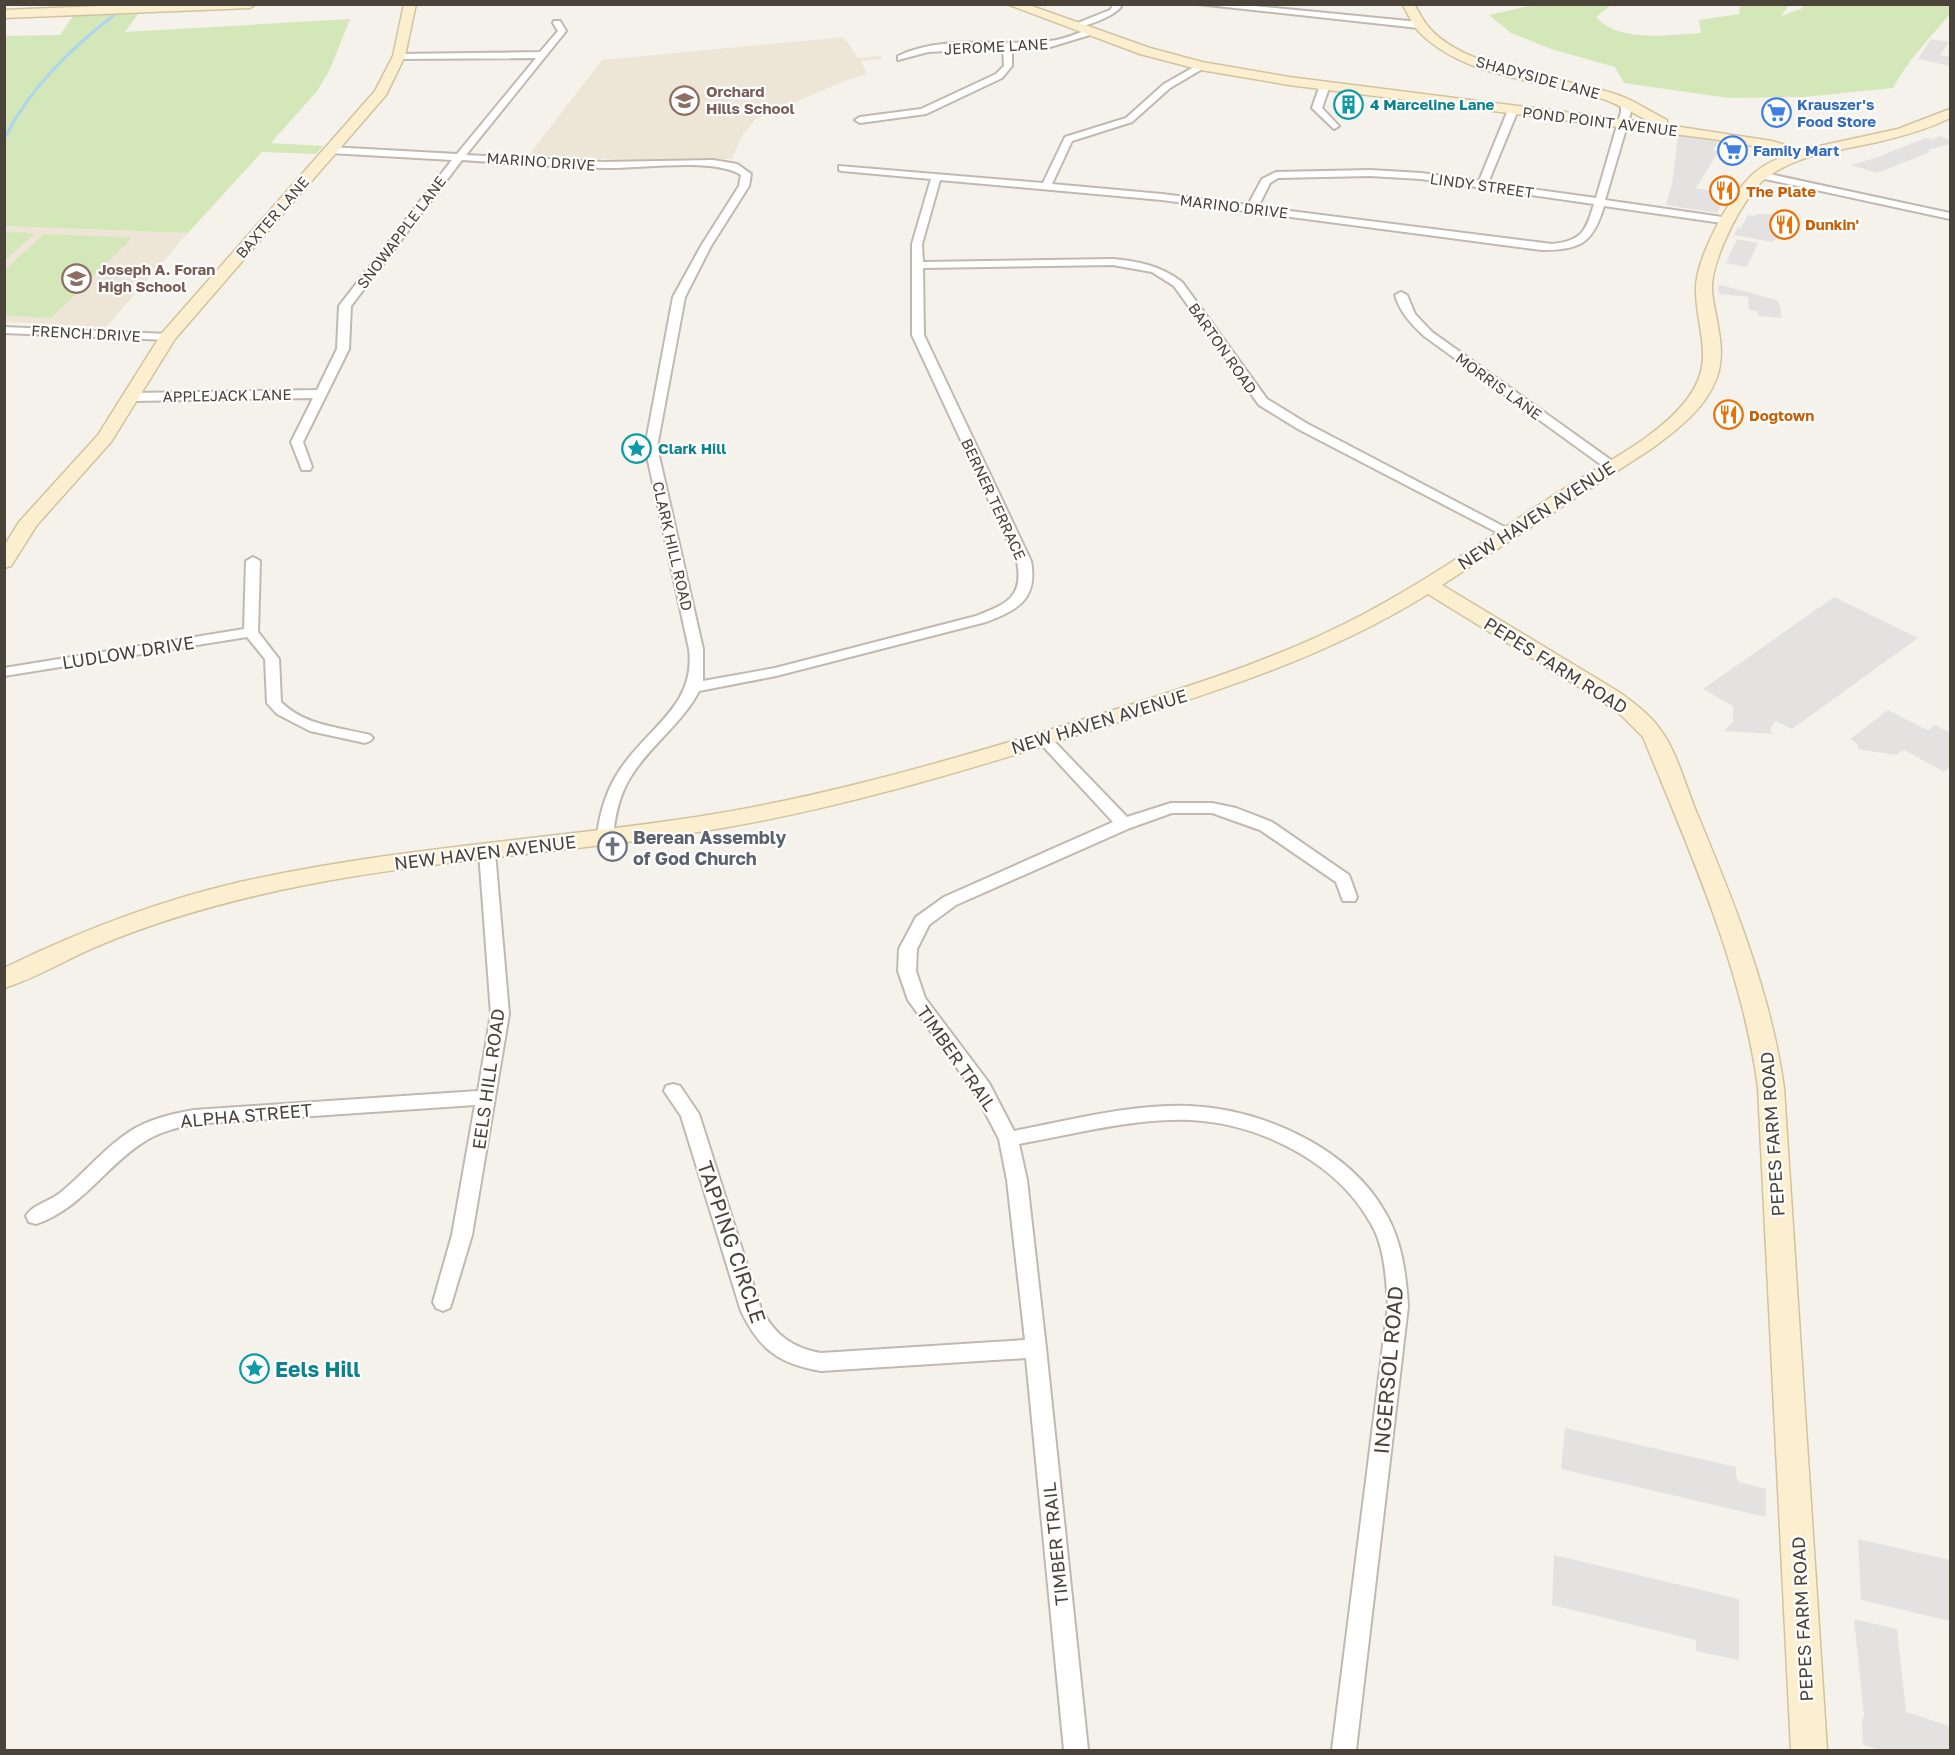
<svg xmlns="http://www.w3.org/2000/svg" width="1955" height="1755" viewBox="0 0 1955 1755" font-family="'Golos Text',sans-serif">
  <style>
    .education { fill: #ede6d7 }
    .green { fill: #d4e7b8 }
    .parking { fill: #e4e2e0 }
    .lines { fill: none; stroke-linecap: round; stroke-linejoin: round }
    .stream { stroke: #add6ee; stroke-width: 3 }
    .street-casing { stroke: #c1b9af; stroke-width: 4 }
    .secondary-casing { stroke: #d2c39e; stroke-width: 3 }
    .street { fill: #fff; fill-rule: evenodd }
    .secondary { fill: #fcefcf; fill-rule: evenodd }
    .labels { text-anchor: middle; dominant-baseline: central; stroke-width: 4.5; stroke-linejoin: round; paint-order: stroke }
    .far-street-label { font-size: 15px; fill: #4a433a; stroke: #fff }
    .far-education-label { font-size: 15px; font-weight: bold; fill: #785e54; stroke: #fff; text-anchor: start }
    .far-culture-label { font-size: 15px; font-weight: bold; fill: #0d838f; stroke: #fff; text-anchor: start }
    .far-shop-label { font-size: 15px; font-weight: bold; fill: #366cbe; stroke: #fff; text-anchor: start }
    .far-food-label { font-size: 15px; font-weight: bold; fill: #c56008; stroke: #fff; text-anchor: start }
    .street-label { font-size: 18px; fill: #4a433a; stroke: #fff }
    .worship-label { font-size: 18px; font-weight: bold; fill: #5b616d; stroke: #fff; text-anchor: start }
    .near-street-label { font-size: 21px; fill: #4a433a; stroke: #fff }
    .near-culture-label { font-size: 21px; font-weight: bold; fill: #0d838f; stroke: #fff; text-anchor: start }
  </style>
  <rect width="100%" height="100%" fill="#f5f2ec"/>
  <g class="education">
    <polygon points="844,37 858,58 881,56 881,59 861,61 867,74 844,81 755,120 742,136 732,159 626,160 529,155 602,60"/>
    <polygon points="5,226 188,233 106,327 5,322"/>
  </g>
  <g class="green">
    <path d="M1539 4 1611 5 1596 17C1618 43 1670 35 1701 33L1699 20 1739 14 1740 5H1789L1781 16 1803 8 1802 5 1950 4V14C1930 38 1908 60 1893 88L1804 97 1729 98 1624 83 1615 67 1551 49 1511 33 1489 15Z"/>
    <polygon points="138,14 125,32 350,19 330,69 318,90 271,143 323,146 316,154 262,152 188,233 5,226 5,36 60,35 73,16"/>
    <polygon points="5,232 34,233 35,233 5,260"/>
    <polygon points="44,234 132,238 51,318 5,315 5,270"/>
  </g>
  <g class="parking">
    <polygon points="1931,39 1949,42 1940,55 1950,57 1950,66 1918,59"/>
    <polygon points="1678,135 1719,140 1713,150 1719,151 1696,188 1727,194 1717,213 1666,205 1672,184"/>
    <polygon points="1939,136 1950,140 1950,144 1928,150 1930,152 1877,173 1851,165 1878,157 1926,138 1932,140"/>
    <polygon points="1756,214 1779,214 1773,228 1766,228 1783,232 1782,235 1772,242 1734,235 1738,227 1749,230 1741,228 1748,215 1755,216"/>
    <polygon points="1737,239 1758,243 1747,267 1726,263"/>
    <polygon points="1721,285 1776,300 1780,305 1782,318 1758,316 1758,311 1749,310 1748,297 1719,294 1718,287"/>
    <polygon points="1834,597 1918,638 1792,729 1775,721 1771,727 1771,732 1774,734 1724,731 1733,722 1733,706 1703,689"/>
    <polygon points="1888,710 1925,729 1929,730 1935,725 1950,733 1950,767 1944,772 1904,750 1895,755 1858,749 1858,744 1850,739"/>
    <polygon points="1565,1428 1736,1467 1736,1477 1739,1482 1766,1489 1766,1517 1561,1469"/>
    <polygon points="1858,1539 1950,1560 1950,1621 1861,1600"/>
    <polygon points="1554,1555 1739,1599 1739,1660 1696,1651 1696,1640 1552,1605"/>
    <polygon points="1854,1619 1897,1629 1906,1712 1950,1726 1950,1750 1882,1750 1863,1745 1862,1721 1864,1715"/>
  </g>
  <g class="lines">
    <path class="stream" d="M4 139C30 88 69 50 114 15"/>
    <defs>
      <g id="street">
        <path d="M1114 4H1122C1120 15 1078 31 1070 26L1110 10Z"/>
        <polygon points="1198,4 1233,4 1419,22 1423,25 1419,28"/>
        <path d="M554 21H560L566 31 466 155 605 162 713 160 737 164 751 174 749 186 711 246 685 297 657 447 703 649V681L775 668 976 616C1007 604 1024 597 1017 561L912 335V244L931 179 842 171 839 170V166L1043 183 1065 137 1126 118 1164 84 1201 63 1205 66 1204 68 1170 88 1132 122 1072 141 1052 184 1162 194 1248 205 1262 179 1276 172 1370 170 1421 173 1479 181 1508 110 1513 107 1518 110 1488 183 1596 198 1621 112V107L1614 101 1619 98 1628 104 1631 112 1605 200 1729 218 1734 221 1729 224 1604 206C1593 243 1581 250 1542 250L1162 200 940 180 922 244 923 262 1113 259C1138 261 1161 266 1182 282L1267 399 1306 423 1516 533 1509 537 1504 536 1298 429 1259 405 1174 286 1152 272 1113 265 923 268 924 335 1031 561C1038 599 1018 610 986 622L776 676 699 691C682 724 649 746 630 778 619 796 615 816 613 836L611 840H599L597 836C600 810 608 785 624 764 652 725 696 703 689 649L645 447 673 297 701 246 739 186 741 175C714 157 639 169 605 168 557 167 509 163 462 160L351 306 349 349 303 442 312 467 310 470H302L291 442 313 398 133 401 127 397 133 393 317 390 337 349 339 306 452 160 330 153 325 150 330 147 457 154 536 58 399 59 396 58V54L540 52 558 31 553 23ZM1370 176 1421 179 1594 204C1586 231 1582 241 1552 244L1258 207 1270 183 1278 178Z"/>
        <path d="M1090 29 1094 32 1093 34 1050 47 1012 48V66L1002 78 926 114 860 123 855 120 860 117 921 109 996 74 1004 66 1003 48 928 52 898 60V56C944 34 1001 47 1050 41 1064 40 1077 33 1090 29Z"/>
        <polygon points="1325,82 1330,85 1322,108 1339,126 1334,129 1312,108 1320,85"/>
        <polygon points="1760,172 1950,213 1950,219 1756,177 1755,175"/>
        <path d="M1401 292 1407 295 1415 314 1432 332 1615 463 1617 466 1615 469H1607L1424 336C1411 324 1400 312 1395 295Z"/>
        <polygon points="4,327 168,334 174,337 168,340 4,333"/>
        <path d="M253 557 260 561 258 632 279 659 281 702C305 726 339 727 370 735L373 738 370 741 365 743 310 731 277 714 267 703 265 659 247 637 4 676V668L244 629 246 561Z"/>
        <path d="M1044 734 1049 736 1127 817 1171 803H1212L1236 808 1272 822 1349 875 1357 897 1355 901H1343L1336 882 1260 830 1212 813H1172L1130 828 956 905 929 925 917 949 916 971 925 998 989 1083 1014 1131C1071 1120 1131 1104 1190 1106 1262 1109 1350 1148 1386 1214 1402 1242 1406 1274 1408 1306L1356 1750H1332L1388 1306C1386 1278 1385 1246 1370 1222 1336 1161 1258 1123 1190 1120 1133 1118 1075 1134 1019 1144L1027 1180 1046 1348 1088 1750H1064L1026 1358 821 1371C779 1364 760 1350 741 1311L681 1116 664 1091 666 1086 673 1084 680 1086 699 1114 761 1309C775 1335 792 1348 821 1353L1025 1340 1007 1180 999 1139 975 1093 908 1000 898 971 899 949 916 917 944 897 1113 822 1039 742 1036 739Z"/>
        <path d="M487 847 493 848 495 852 509 1014 472 1235 450 1308 443 1311 436 1308 433 1302 452 1235 475 1105 194 1124C176 1128 158 1132 142 1143 104 1168 81 1209 36 1224L29 1222 26 1216C32 1205 50 1201 60 1193 84 1174 103 1149 129 1132 148 1119 172 1114 194 1110L478 1091 491 1014 479 852 481 848Z"/>
      </g>
      <g id="secondary">
        <polygon points="148,4 256,4 250,8 4,18 4,10"/>
        <polygon points="404,4 416,4 405,56 386,95 175,339 111,442 37,525 11,566 4,568 4,546 19,522 98,435 162,333 375,91 393,56"/>
        <path d="M1007 4H1026L1150 48 1202 62 1289 77 1652 123C1637 115 1622 106 1606 100 1545 79 1468 81 1419 32 1412 24 1408 13 1402 4H1414C1418 11 1422 18 1426 24 1464 73 1563 75 1618 95 1635 101 1651 112 1667 120V125L1772 141 1801 150 1898 129 1950 109V118C1926 130 1900 137 1873 143 1835 151 1797 155 1766 178 1743 196 1710 262 1712 291 1715 320 1727 348 1717 377 1706 408 1679 428 1654 447L1442 585 1619 692C1634 703 1652 716 1662 732 1677 753 1686 787 1696 811 1733 900 1771 992 1784 1088L1827 1750H1791L1758 1088C1742 966 1689 850 1643 737L1621 715 1603 702 1428 594C1324 659 1206 695 1090 731 959 773 829 812 692 833 562 853 430 860 300 886 231 900 165 918 100 945 68 958 37 978 4 988V968C80 931 158 901 240 882 391 848 545 840 696 817 825 797 948 761 1072 723 1155 697 1240 672 1319 636 1409 596 1487 537 1570 485 1608 461 1661 435 1688 398 1717 359 1695 329 1696 287 1697 257 1729 197 1751 176 1761 166 1774 160 1787 155L1769 149 1713 139 1289 85 1201 70 1140 54Z"/>
      </g>
    </defs>
    <use href="#street" class="street-casing"/>
    <use href="#secondary" class="secondary-casing"/>
    <use href="#street" class="street"/>
    <use href="#secondary" class="secondary"/>
  </g>
  <defs>
    <symbol id="school-ring" viewBox="-11 -11 22 22"><circle r="9.5" fill="#fff" stroke="#8d6e63" stroke-width="1.5"/><path d="M0-5L7-2L0 1L-7-2ZM-4 1L0 2.5L4 1V4Q0 6-4 4Z" fill="#8d6e63"/></symbol>
    <symbol id="building-ring" viewBox="-11 -11 22 22"><circle r="9.5" fill="#fff" stroke="#0f9aa8" stroke-width="1.5"/><path d="M-4-6H4V6H1V3H-1V6H-4ZM-2.5-4.3h1.7v1.8h-1.7ZM.8-4.3h1.7v1.8H.8ZM-2.5-1h1.7V.8h-1.7ZM.8-1h1.7V.8H.8Z" fill="#0f9aa8"/></symbol>
    <symbol id="supermarket-ring" viewBox="-11 -11 22 22"><circle r="9.5" fill="#fff" stroke="#3f7fe0" stroke-width="1.5"/><path d="M-6-5.5h2.5l.6 2H6L4.5 2H-2.5L-4.4-4H-6ZM-1.5 3.2a1.3 1.3 0 1 0 .1 0ZM3 3.2a1.3 1.3 0 1 0 .1 0Z" fill="#3f7fe0"/></symbol>
    <symbol id="restaurant-ring" viewBox="-11 -11 22 22"><circle r="9.5" fill="#fff" stroke="#e8710a" stroke-width="1.5"/><path d="M-5-6h1v4h1v-4h1v4h1v-4h1v5L-1.5 .5V6h-2V.5L-5-1ZM5-6V6H3V1.5H1.5Q1.5-4 5-6Z" fill="#e8710a"/></symbol>
    <symbol id="sight-ring" viewBox="-11 -11 22 22"><circle r="9.5" fill="#fff" stroke="#0f9aa8" stroke-width="1.5"/><path d="M0-6L1.8-2.2L6-1.7L2.9 1.2L3.7 5.4L0 3.3L-3.7 5.4L-2.9 1.2L-6-1.7L-1.8-2.2Z" fill="#0f9aa8"/></symbol>
    <symbol id="church-ring" viewBox="-11 -11 22 22"><circle r="9.5" fill="#fff" stroke="#6b7280" stroke-width="1.5"/><path d="M-1.2-6h2.4v3.5h3.3v2.4h-3.3V6h-2.4V-.1h-3.3v-2.4h3.3Z" fill="#6b7280"/></symbol>
  </defs>
  <g fill-rule="evenodd">
    <use href="#school-ring" x="668" y="84" width="33" height="33"/>
    <use href="#building-ring" x="1332" y="88" width="33" height="33"/>
    <use href="#supermarket-ring" x="1760" y="96" width="33" height="33"/>
    <use href="#supermarket-ring" x="1716" y="134" width="33" height="33"/>
    <use href="#restaurant-ring" x="1708" y="174" width="33" height="33"/>
    <use href="#restaurant-ring" x="1768" y="208" width="33" height="33"/>
    <use href="#school-ring" x="60" y="262" width="33" height="33"/>
    <use href="#restaurant-ring" x="1712" y="398" width="33" height="33"/>
    <use href="#sight-ring" x="620" y="432" width="33" height="33"/>
    <use href="#church-ring" x="596" y="830" width="33" height="33"/>
    <use href="#sight-ring" x="238" y="1352" width="33" height="33"/>
  </g>
  <g class="labels">
    <g class="far-street-label">
      <text transform="translate(996 46) rotate(-3)">JEROME LANE</text>
      <text transform="translate(1538 77) rotate(15)">SHADYSIDE LANE</text>
      <text transform="translate(1600 121) rotate(7)">POND POINT AVENUE</text>
      <text transform="translate(541 161) rotate(4)">MARINO DRIVE</text>
      <text transform="translate(1482 185) rotate(8)">LINDY STREET</text>
      <text transform="translate(1234 206) rotate(7)">MARINO DRIVE</text>
      <text transform="translate(272 217) rotate(-49)">BAXTER LANE</text>
      <text transform="translate(401 232) rotate(-53)">SNOWAPPLE LANE</text>
      <text transform="translate(86 333) rotate(3)">FRENCH DRIVE</text>
      <text transform="translate(1223 348) rotate(55)">BARTON ROAD</text>
      <text transform="translate(1499 386) rotate(36)">MORRIS LANE</text>
      <text transform="translate(227 395) rotate(-1)">APPLEJACK LANE</text>
      <text transform="translate(994 499) rotate(65)">BERNER TERRACE</text>
      <text transform="translate(673 546) rotate(77)">CLARK HILL ROAD</text>
    </g>
    <g class="far-education-label">
      <text x="706" y="91">Orchard<tspan x="706" dy="17">Hills School</tspan></text>
      <text x="98" y="269">Joseph A. Foran<tspan x="98" dy="17">High School</tspan></text>
    </g>
    <g class="far-culture-label">
      <text x="1370" y="104">4 Marceline Lane</text>
      <text x="658" y="448">Clark Hill</text>
    </g>
    <g class="far-shop-label">
      <text x="1797" y="104">Krauszer's<tspan x="1797" dy="17">Food Store</tspan></text>
      <text x="1753" y="150">Family Mart</text>
    </g>
    <g class="far-food-label">
      <text x="1746" y="191">The Plate</text>
      <text x="1805" y="224">Dunkin'</text>
      <text x="1749" y="415">Dogtown</text>
    </g>
    <g class="street-label">
      <text transform="translate(1536 515) rotate(-33)">NEW HAVEN AVENUE</text>
      <text transform="translate(128 652) rotate(-9)">LUDLOW DRIVE</text>
      <text transform="translate(1556 665) rotate(32)">PEPES FARM ROAD</text>
      <text transform="translate(1099 721) rotate(-17)">NEW HAVEN AVENUE</text>
      <text transform="translate(485 852) rotate(-7)">NEW HAVEN AVENUE</text>
      <text transform="translate(957 1058) rotate(55)">TIMBER TRAIL</text>
      <text transform="translate(488 1079) rotate(-82)">EELS HILL ROAD</text>
      <text transform="translate(246 1115) rotate(-5)">ALPHA STREET</text>
      <text transform="translate(1772 1134) rotate(-94)">PEPES FARM ROAD</text>
      <text transform="translate(1055 1544) rotate(-96)">TIMBER TRAIL</text>
      <text transform="translate(1802 1619) rotate(-93)">PEPES FARM ROAD</text>
    </g>
    <g class="worship-label">
      <text x="633" y="837">Berean Assembly<tspan x="633" dy="21">of God Church</tspan></text>
    </g>
    <g class="near-street-label">
      <text transform="translate(732 1242) rotate(71)">TAPPING CIRCLE</text>
      <text transform="translate(1388 1370) rotate(-85)">INGERSOL ROAD</text>
    </g>
    <g class="near-culture-label">
      <text x="275" y="1369">Eels Hill</text>
    </g>
  </g>
  <rect width="1955" height="1755" fill="none" stroke="#4a433a" stroke-width="12"/>
</svg>
